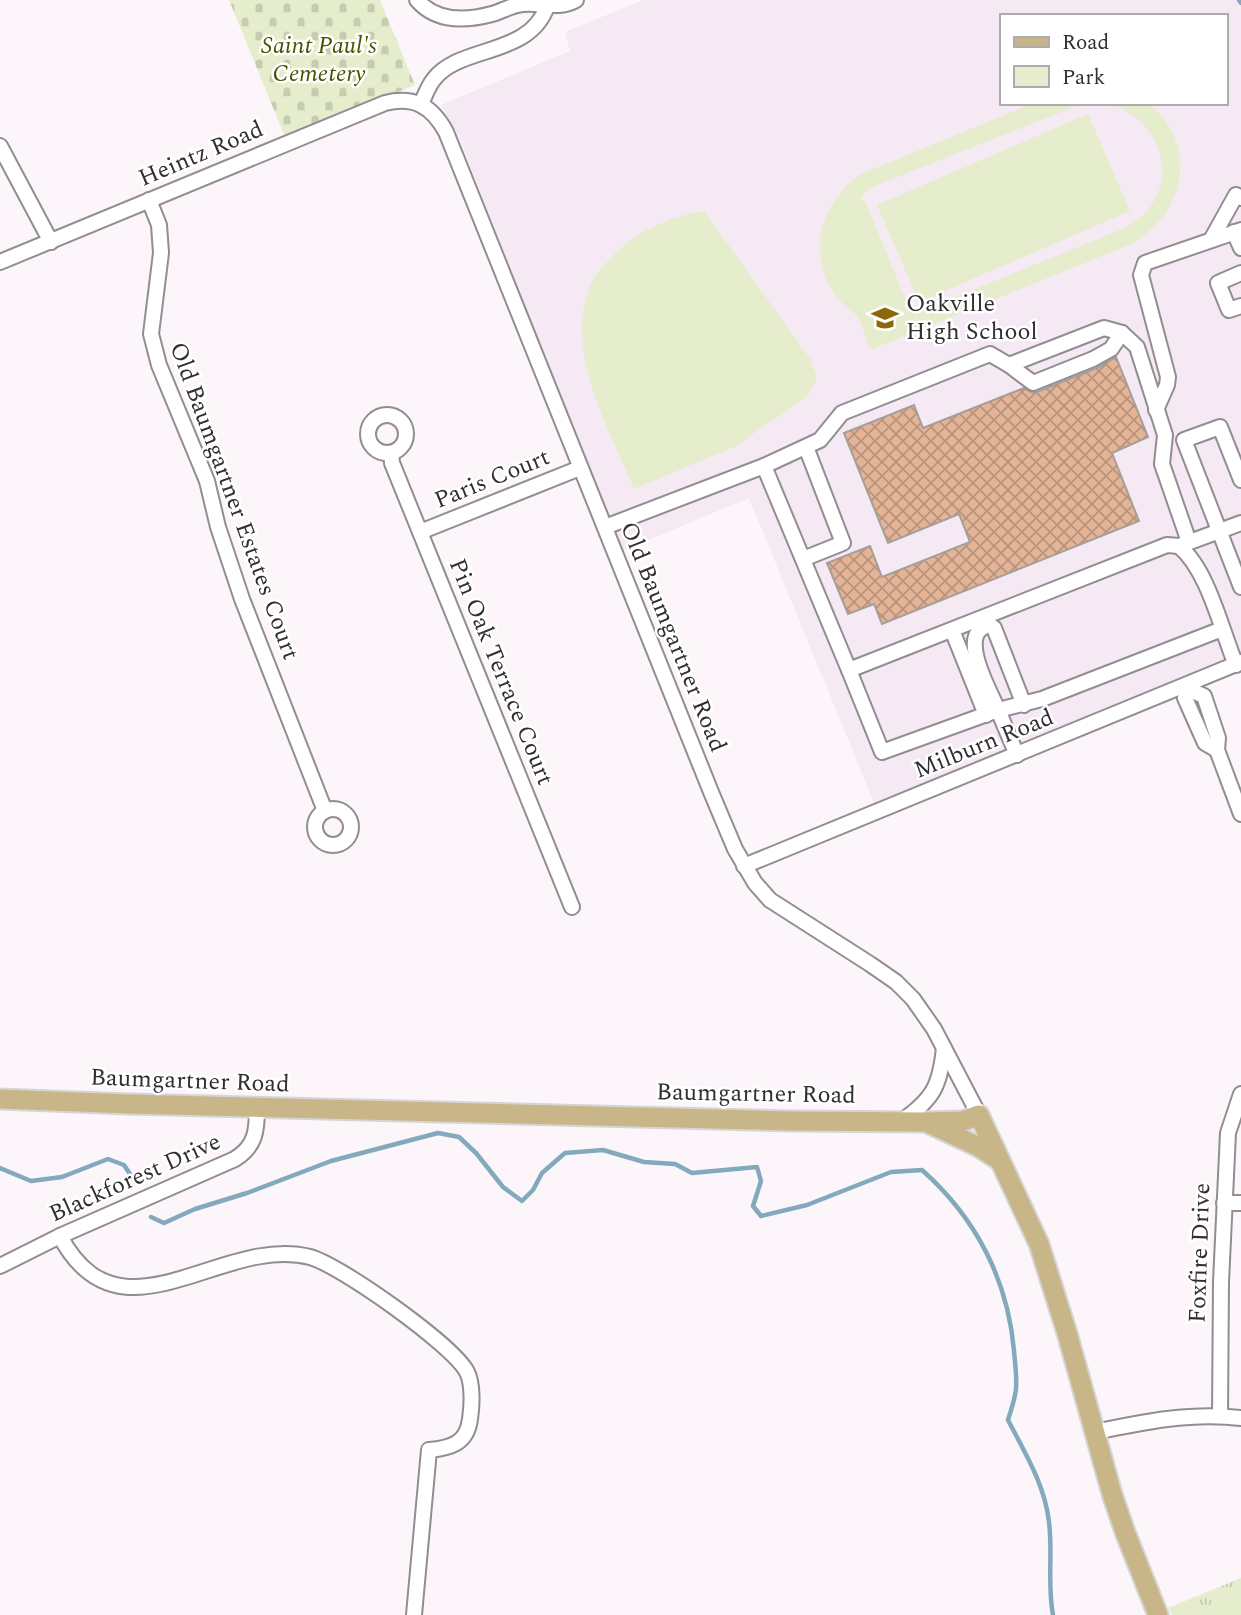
<svg xmlns="http://www.w3.org/2000/svg" width="1241" height="1615" viewBox="0 0 1241 1615" font-family="Spectral,serif">
  <style>
    .built { fill: #f5e9f3; fill-rule: evenodd }
    .grass { fill: url(#grass-tufts) }
    .cemetery { fill: url(#cemetery-stones) }
    .park { fill: #e5edcd }
    .lines { fill: none; stroke-linecap: round; stroke-linejoin: round }
    .stream { stroke: #82a9bc; stroke-width: 4.5 }
    .building { fill: url(#building-cross-hatch); stroke: #a59e9a; stroke-width: 2 }
    .minor-casing { stroke: #928d92; stroke-width: 18 }
    .major-casing { stroke: #d6d5d6; stroke-width: 23 }
    .minor { stroke: #fff; stroke-width: 14 }
    .major { stroke: #c8b688; stroke-width: 19 }
    .labels { text-anchor: middle; dominant-baseline: central; stroke-width: 5; stroke-linejoin: round; paint-order: stroke }
    .park-label { font-size: 24px; font-style: italic; fill: #485300; stroke: #fff }
    .street-label { font-size: 24px; fill: #312f31; stroke: #fff }
    .poi-label { font-size: 24px; fill: #312f31; stroke: #fff; text-anchor: start }
  </style>
  <defs>
    <pattern id="grass-tufts" width="24" height="20" patternUnits="userSpaceOnUse" patternTransform="scale(1.75)"><rect width="24" height="20" fill="#e5edcd"/><path d="M3 7l-1-3M5 7V3M7 7l1-3M15 17l-1-3M17 17v-4M19 17l1-3" fill="none" stroke="#c5ccb0"/></pattern>
    <pattern id="cemetery-stones" width="16" height="16" patternUnits="userSpaceOnUse" patternTransform="scale(1.75)"><rect width="16" height="16" fill="#e5edcd"/><path d="M2 7V4a2 2 0 0 1 4 0v3zM10 15v-3a2 2 0 0 1 4 0v3z" fill="#c5ccb0"/></pattern>
    <pattern id="building-cross-hatch" width="8" height="8" patternUnits="userSpaceOnUse" patternTransform="scale(1.75)"><rect width="8" height="8" fill="#e3b496"/><path d="M0 0l8 8M0 8l8-8" fill="none" stroke="#b9937b"/></pattern>
  </defs>
  <rect width="100%" height="100%" fill="#fcf6fb"/>
  <path class="built" d="M643 0H1241V654L875 805 749 498 620 552 460 139 441 105 570 51 565 32ZM1001 16H1225V103H1001Z"/>
  <polygon class="grass" points="1241,1578 1241,1615 1172,1615 1168,1608"/>
  <polygon class="cemetery" points="229,0 380,0 415,85 285,137"/>
  <g class="park">
    <path d="M1034 103H1090L1079 105 882 183 869 190 860 197 866 203 907 303 906 312 931 307 1115 232C1128 226 1141 219 1150 207 1181 165 1149 108 1100 103H1149C1199 146 1186 210 1134 243L870 350C866 340 863 324 856 315 848 307 839 302 833 292 806 250 822 201 861 174Z"/>
    <polygon points="1088,114 1130,211 919,302 877,205"/>
    <path d="M704 211 811 360 817 378 808 396 734 447 634 489C608 425 560 347 593 279 597 272 604 265 610 259 637 230 667 218 704 211Z"/>
  </g>
  <g class="lines">
    <g class="stream">
      <polyline points="1239,0 1241,3"/>
      <polyline points="0,1168 31,1181 62,1177 108,1159 124,1165 136,1183"/>
      <path d="M151 1217 164 1223 195 1209 247 1193 331 1161 438 1133 459 1137 476 1153 503 1187 522 1201 533 1190 542 1173 565 1153 603 1150 644 1162 675 1164 692 1173 757 1167 761 1181 753 1206 761 1216 807 1205 891 1172 922 1170C976 1218 1008 1280 1014 1351 1015 1363 1017 1377 1016 1389 1015 1399 1011 1410 1008 1420 1025 1453 1045 1485 1049 1522 1053 1553 1047 1584 1053 1615"/>
    </g>
  </g>
  <polygon class="building" points="1116,357 1148,437 1112,453 1139,521 882,624 874,604 848,614 827,563 870,546 882,577 970,542 959,514 888,543 844,433 914,405 923,428 1024,388 1031,392 1037,392 1097,368"/>
  <g class="lines">
    <defs>
      <g id="minor">
        <path d="M417 0C436 22 466 21 492 14 503 11 511 5 523 4 541 2 559 10 576 0"/>
        <path d="M421 104C425 96 428 86 434 79 460 45 530 57 547 6"/>
        <polyline points="0,146 51,242"/>
        <polyline points="149,200 159,225 161,253 151,334 159,365 207,481 218,527 242,599 325,811"/>
        <polyline points="1234,232 1241,248"/>
        <polyline points="1211,240 1236,195 1241,198"/>
        <path d="M0 262 385 103C414 96 432 106 446 132L711 792 735 849 755 883 770 900 870 964 896 982 913 999 934 1029 979 1115"/>
        <polyline points="1241,273 1218,283 1229,310 1241,306"/>
        <polyline points="1009,365 1033,383 1093,359 1111,349 1122,333"/>
        <polyline points="1156,410 1167,385 1168,377 1141,275 1145,263 1241,230"/>
        <circle cx="387" cy="434" r="19"/>
        <polyline points="391,453 392,463 572,907"/>
        <polyline points="764,466 849,670"/>
        <polyline points="1241,480 1220,427 1184,440 1241,587"/>
        <polyline points="605,527 764,466 820,440 842,413 990,354 1009,365 1104,328 1122,333 1137,347 1165,435 1162,464 1189,542"/>
        <polyline points="420,532 580,468"/>
        <path d="M1179 546C1208 570 1221 629 1236 665"/>
        <polyline points="803,559 843,543 806,447"/>
        <polyline points="952,630 986,715"/>
        <polyline points="1188,685 1190,690 1185,698 1205,743 1217,750 1241,814"/>
        <polyline points="1190,690 1204,696 1218,738 1217,750"/>
        <path d="M1024 705 994 628 990 625C955 631 990 691 998 710L1042 699 1222 629"/>
        <polyline points="1017,755 998,710 882,752 849,670 1167,545 1179,546 1241,523"/>
        <circle cx="333" cy="827" r="18"/>
        <polyline points="744,866 1241,662"/>
        <path d="M902 1121C933 1099 940 1086 944 1048"/>
        <polyline points="1224,1203 1241,1203"/>
        <path d="M60 1236C120 1350 222 1234 310 1257 340 1265 453 1345 467 1372 473 1384 472 1406 470 1419 467 1444 450 1448 429 1450L414 1615"/>
        <path d="M0 1266 60 1236 235 1159C256 1146 257 1130 257 1107"/>
        <polyline points="1220,1416 1221,1282 1228,1133 1241,1094"/>
        <path d="M1095 1432C1143 1422 1191 1412 1241 1418"/>
      </g>
      <g id="major">
        <polyline points="0,1099 129,1104 791,1121 926,1122 963,1121 979,1115 1039,1244 1067,1333 1112,1494 1125,1532 1158,1615"/>
        <polyline points="930,1124 979,1147 999,1160"/>
      </g>
    </defs>
    <use href="#minor" class="minor-casing"/>
    <use href="#major" class="major-casing"/>
    <use href="#minor" class="minor"/>
    <use href="#major" class="major"/>
  </g>
  <defs>
    <symbol id="school-bare" viewBox="-9 -9 18 18"><path d="M0-5L7-2L0 1L-7-2ZM-4 1L0 2.5L4 1V4Q0 6-4 4Z" fill="#8d680a" stroke="#fff" stroke-width="2.5" paint-order="stroke"/></symbol>
  </defs>
  <g fill-rule="evenodd">
    <use href="#school-bare" x="866" y="299" width="38" height="38"/>
  </g>
  <g class="labels">
    <g class="park-label">
      <text x="319" y="46">Saint Paul's<tspan x="319" dy="28">Cemetery</tspan></text>
    </g>
    <g class="street-label">
      <text transform="translate(201 154) rotate(-23)">Heintz Road</text>
      <text transform="translate(492 479) rotate(-22)">Paris Court</text>
      <text transform="translate(234 501) rotate(70)">Old Baumgartner Estates Court</text>
      <text transform="translate(673 637) rotate(68)">Old Baumgartner Road</text>
      <text transform="translate(501 672) rotate(68)">Pin Oak Terrace Court</text>
      <text transform="translate(984 744) rotate(-22)">Milburn Road</text>
      <text transform="translate(190 1081) rotate(2)">Baumgartner Road</text>
      <text transform="translate(756 1094) rotate(1)">Baumgartner Road</text>
      <text transform="translate(135 1178) rotate(-24)">Blackforest Drive</text>
      <text transform="translate(1200 1253) rotate(-88)">Foxfire Drive</text>
    </g>
    <g class="poi-label">
      <text x="906" y="304">Oakville<tspan x="906" dy="28">High School</tspan></text>
    </g>
  </g>
  <rect x="1000" y="14" width="228" height="91" fill="#ffffff" stroke="#adacad" stroke-width="2"/>
  <rect x="1014" y="37" width="35" height="10" fill="#c8b688" stroke="#adacad" stroke-width="2"/>
  <text x="1062" y="49" font-size="21" fill="#312f31">Road</text>
  <rect x="1014" y="66" width="35" height="21" fill="#e5edcd" stroke="#adacad" stroke-width="2"/>
  <text x="1062" y="84" font-size="21" fill="#312f31">Park</text>
</svg>
